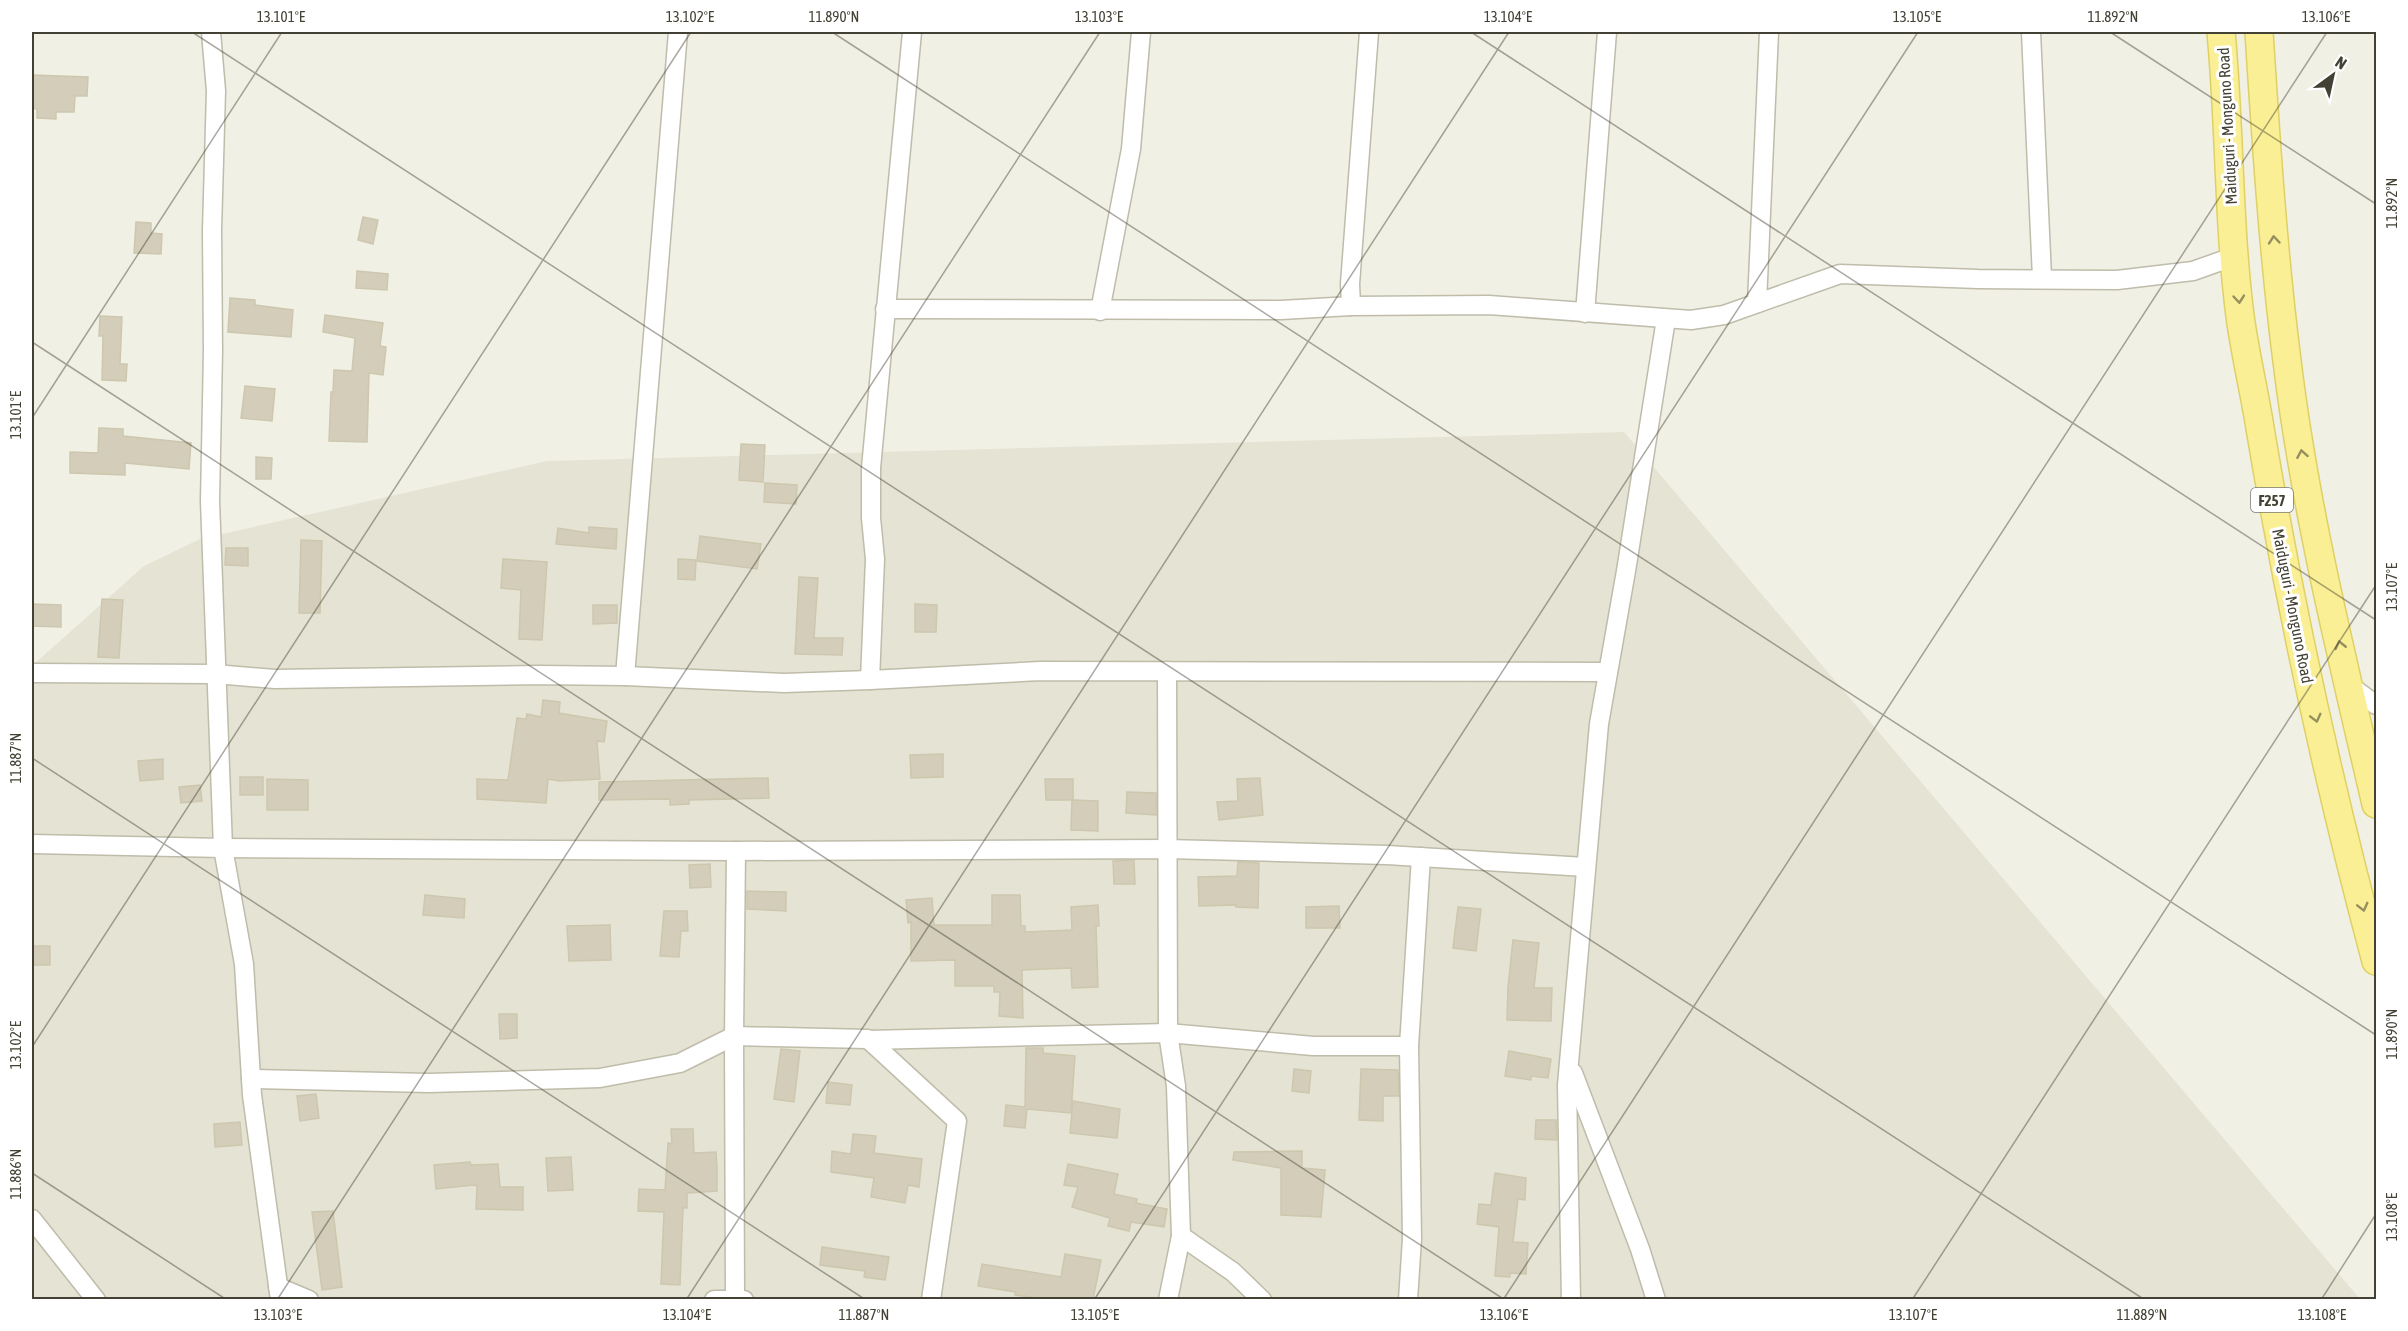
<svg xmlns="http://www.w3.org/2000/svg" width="2408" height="1331" viewBox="0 0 2408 1331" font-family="'Asap Condensed',sans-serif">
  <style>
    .residential { fill: #e5e3d3 }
    .building { fill: #d3cdba; stroke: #cdc7ae; stroke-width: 1.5 }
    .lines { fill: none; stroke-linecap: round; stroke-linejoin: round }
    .street-casing { stroke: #bfbcaa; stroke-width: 21 }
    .primary-casing { stroke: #dfd065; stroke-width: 30 }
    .street { stroke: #fff; stroke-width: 18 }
    .primary { stroke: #faef95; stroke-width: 27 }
    .oneway { stroke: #958f60 }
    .ticks { fill: none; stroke: #434034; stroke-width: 1.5; stroke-opacity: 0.45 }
    .labels { text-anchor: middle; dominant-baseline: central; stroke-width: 6; stroke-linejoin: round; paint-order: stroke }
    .shield { fill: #fff; stroke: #7b7971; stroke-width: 1.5 }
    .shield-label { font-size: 15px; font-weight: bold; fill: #434034 }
    .street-label { font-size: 16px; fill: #434034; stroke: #fff }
    .neatline { fill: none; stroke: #434034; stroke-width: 2 }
    .ticks-label { font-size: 15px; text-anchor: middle; fill: #434034 }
  </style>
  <rect width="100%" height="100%" fill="#f1f0e4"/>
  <polygon class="residential" points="1624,432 2360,1299 32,1299 32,666 144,566 200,539 547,461"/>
  <g class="building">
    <polygon points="32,75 88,77 87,96 75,96 74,112 56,112 56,119 37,118 37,109 32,108"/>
    <polygon points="363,217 378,220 373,244 358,240"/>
    <polygon points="136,222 151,223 151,233 162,234 161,254 134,253"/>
    <polygon points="357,271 388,274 387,290 356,288"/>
    <polygon points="230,298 255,300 255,305 293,310 291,337 228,332"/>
    <polygon points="325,315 383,323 380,346 386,347 383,375 369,373 367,442 329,441 331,392 333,392 334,370 352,371 355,338 323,332"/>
    <polygon points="100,316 122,317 120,364 127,364 126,381 102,380 103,336 99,336"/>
    <polygon points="245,386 275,389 272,421 241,418"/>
    <polygon points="99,428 123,429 123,436 191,443 189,469 125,463 125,475 70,473 70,452 98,453"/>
    <polygon points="741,444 765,445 763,482 739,480"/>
    <polygon points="256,457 272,458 271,479 256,479"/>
    <polygon points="765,483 797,485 796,504 764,502"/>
    <polygon points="589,527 617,529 616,549 556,544 558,528 589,533"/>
    <polygon points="700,536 761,544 757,569 697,561"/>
    <polygon points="301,540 322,541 320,613 299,613"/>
    <polygon points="226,548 248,548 248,566 225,565"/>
    <polygon points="503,559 547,562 542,640 519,639 521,590 501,588"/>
    <polygon points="678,559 696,560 695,580 678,579"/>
    <polygon points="799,577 818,578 814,638 843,638 842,655 795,654"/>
    <polygon points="102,599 123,600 119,658 98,657"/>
    <polygon points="32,604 61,605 61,627 32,626"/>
    <polygon points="915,604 937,605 936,632 915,632"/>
    <polygon points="593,605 617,605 617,623 593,624"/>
    <polygon points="543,700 560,702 559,713 607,721 604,742 597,741 600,779 559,781 548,779 546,803 477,799 477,779 508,780 517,718 526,719 527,714 541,717"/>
    <polygon points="943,754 943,777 911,778 910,755"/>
    <polygon points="163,759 163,779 140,781 138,761"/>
    <rect x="240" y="777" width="23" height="18"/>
    <polygon points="768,778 769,798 689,800 689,804 670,805 670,799 599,800 599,782"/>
    <polygon points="1260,778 1263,815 1219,820 1217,802 1238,801 1237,779"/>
    <polygon points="267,779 308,780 308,810 267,810"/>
    <polygon points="1045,779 1073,779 1073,800 1046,800"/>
    <polygon points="200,785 202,801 181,803 179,787"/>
    <polygon points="1127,792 1156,793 1156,815 1126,813"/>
    <polygon points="1072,800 1098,801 1098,831 1071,830"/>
    <polygon points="1134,860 1135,884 1114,884 1113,861"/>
    <polygon points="1238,862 1259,863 1258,908 1236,907 1236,905 1199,906 1198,877 1237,876"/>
    <polygon points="710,864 711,887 690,888 689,865"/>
    <polygon points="747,891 786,892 786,911 747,909"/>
    <polygon points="425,895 465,899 464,918 423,915"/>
    <polygon points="992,895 1020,895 1021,926 1025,926 1025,932 1072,930 1071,907 1098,905 1099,926 1096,926 1098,987 1072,988 1071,968 1022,970 1023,1018 999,1016 1000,992 994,992 994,986 955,986 955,960 911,961 911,922 908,923 906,900 932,898 934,925 992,925"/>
    <polygon points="1339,906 1340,928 1306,928 1306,907"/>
    <polygon points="1458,907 1481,909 1476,951 1453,948"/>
    <polygon points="664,911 687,911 688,931 681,931 679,957 660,956"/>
    <polygon points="610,925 611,960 569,961 567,926"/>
    <polygon points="1513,940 1539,943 1534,988 1552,988 1551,1021 1507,1020 1508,987"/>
    <rect x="32" y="946" width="18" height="19"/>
    <polygon points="499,1014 517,1014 517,1038 500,1039"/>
    <polygon points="1026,1048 1043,1048 1043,1053 1075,1056 1071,1113 1027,1109 1025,1128 1004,1126 1006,1105 1025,1107"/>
    <polygon points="781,1049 800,1051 794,1102 774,1099"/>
    <polygon points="1509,1051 1551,1059 1548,1078 1531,1076 1531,1080 1505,1076"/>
    <polygon points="1294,1069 1311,1071 1309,1093 1292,1091"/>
    <polygon points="1361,1069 1398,1070 1399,1096 1383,1096 1383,1121 1359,1120"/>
    <polygon points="828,1082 852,1085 850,1105 826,1103"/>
    <polygon points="316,1094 319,1118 300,1121 297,1096"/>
    <polygon points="1073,1101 1120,1109 1117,1138 1070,1133"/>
    <polygon points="1536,1120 1556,1120 1557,1140 1535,1139"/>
    <polygon points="240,1122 242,1145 215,1147 214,1124"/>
    <polygon points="671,1129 693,1129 694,1153 716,1152 717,1168 717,1191 687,1193 687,1208 683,1208 680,1285 661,1284 664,1212 638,1211 639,1189 665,1190 668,1143 672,1144"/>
    <polygon points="853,1134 876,1136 874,1153 922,1159 919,1187 908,1185 905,1203 871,1197 874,1178 831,1172 832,1151 851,1154"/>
    <polygon points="1302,1151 1302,1168 1325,1170 1321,1217 1281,1215 1281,1168 1233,1160 1234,1152"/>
    <polygon points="571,1157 573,1190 548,1191 546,1158"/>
    <polygon points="470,1162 471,1165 498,1164 500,1187 523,1187 523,1210 476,1209 477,1186 474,1185 436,1189 434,1165"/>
    <polygon points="1068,1164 1118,1174 1114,1194 1137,1199 1136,1203 1167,1209 1164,1227 1131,1222 1129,1231 1108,1226 1110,1218 1072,1207 1078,1187 1064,1185"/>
    <polygon points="1495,1173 1526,1178 1525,1200 1518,1199 1513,1242 1528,1243 1526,1274 1510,1273 1510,1277 1495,1276 1499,1227 1477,1224 1479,1204 1491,1205"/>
    <polygon points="333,1211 342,1287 322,1290 312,1212"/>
    <polygon points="822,1247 889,1257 885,1280 864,1277 865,1271 820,1265"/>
    <polygon points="1065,1254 1101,1260 1093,1299 1046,1299 1015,1295 1015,1292 978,1286 982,1264 1061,1277"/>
  </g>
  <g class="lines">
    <defs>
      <g id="street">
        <polyline points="211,32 216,91 212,230 213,351 210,501 223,848 244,964 252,1095 280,1300"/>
        <polyline points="912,32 871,468 871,518 875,559 870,680 1040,671 1608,672"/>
        <polyline points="2031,32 2042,278"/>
        <polyline points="1757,303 1769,32"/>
        <polyline points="1351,306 1489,305 1691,320 1724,315 1840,274 1978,279 2117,280 2193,271 2235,256"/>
        <polyline points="885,309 1281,310 1351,306 1350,284 1369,32"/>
        <polyline points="1100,311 1131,149 1141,32"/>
        <polyline points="1585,313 1607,32"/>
        <polyline points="1167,671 1168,1033 1176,1086 1181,1236 1168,1300"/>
        <polyline points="32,673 215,674 275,679 539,675 625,676 784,683 870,680"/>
        <polyline points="625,676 678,32"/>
        <polyline points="2349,685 2376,705"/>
        <polyline points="32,844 223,848 736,851 1167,849 1387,855 1585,867"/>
        <polyline points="868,1040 1168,1033 1313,1046 1409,1046"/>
        <polyline points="1573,1073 1640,1249 1656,1300"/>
        <polyline points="251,1079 429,1083 600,1078 680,1063 734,1036 868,1039 957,1121 931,1300"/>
        <polyline points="32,1219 96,1300"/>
        <polyline points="1181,1236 1233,1272 1262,1300"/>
        <polyline points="278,1287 309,1300"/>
        <polyline points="735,1298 734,1036 736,851"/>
        <polyline points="714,1300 744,1300"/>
        <polyline points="1408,1300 1412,1239 1409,1046 1421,857"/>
        <polyline points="1571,1300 1567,1085 1599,724 1626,571 1666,319"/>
      </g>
      <g id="primary">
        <path d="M2221 32C2230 126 2228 221 2240 316 2245 353 2254 390 2260 428 2290 607 2329 786 2376 961"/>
        <path d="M2259 32C2266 141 2273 251 2287 361 2305 510 2342 658 2376 804"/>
      </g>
    </defs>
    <use href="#street" class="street-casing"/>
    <use href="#primary" class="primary-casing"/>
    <use href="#street" class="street"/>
    <use href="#primary" class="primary"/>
  </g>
  <defs><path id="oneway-chevron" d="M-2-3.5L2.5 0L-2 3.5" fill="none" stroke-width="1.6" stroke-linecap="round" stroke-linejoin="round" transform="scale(1.5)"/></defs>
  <g class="oneway">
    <use href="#oneway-chevron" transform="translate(2274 240) rotate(-95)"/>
    <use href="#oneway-chevron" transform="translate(2239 299) rotate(85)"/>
    <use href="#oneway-chevron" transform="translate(2302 454) rotate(-100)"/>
    <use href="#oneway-chevron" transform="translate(2340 645) rotate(-103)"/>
    <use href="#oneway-chevron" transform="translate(2316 718) rotate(76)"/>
    <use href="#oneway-chevron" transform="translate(2363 907) rotate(76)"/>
  </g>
  <path class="ticks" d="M192 32 2145 1300M832 32 2376 1035M1471 32 2376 620M2110 32 2376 204M32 342 1505 1300M32 418 282 32M32 758 866 1300M32 1047 691 32M32 1173 227 1300M277 1300 1100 32M686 1300 1509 32M1094 1300 1918 32M1503 1300 2327 32M1912 1300 2376 585M2321 1300 2376 1214"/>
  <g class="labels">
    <rect class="shield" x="2251" y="488" width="42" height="24" rx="4.5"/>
    <g class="shield-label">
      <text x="2272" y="500">F257</text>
    </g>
    <g class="street-label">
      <text transform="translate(2227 126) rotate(-93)">Maiduguri - Monguno Road</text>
      <text transform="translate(2293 606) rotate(79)">Maiduguri - Monguno Road</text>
    </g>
  </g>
  <rect width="2408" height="1331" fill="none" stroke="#ffffff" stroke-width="66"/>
  <g transform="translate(2333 75) rotate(33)" stroke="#ffffff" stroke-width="4.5" paint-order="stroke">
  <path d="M0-4.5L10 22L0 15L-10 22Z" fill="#434034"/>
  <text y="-9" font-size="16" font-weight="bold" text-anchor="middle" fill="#434034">N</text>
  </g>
  <rect x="33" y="33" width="2342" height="1265" class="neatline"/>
  <g class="ticks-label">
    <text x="281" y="22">13.101°E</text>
    <text x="690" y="22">13.102°E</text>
    <text x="834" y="22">11.890°N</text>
    <text x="1099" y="22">13.103°E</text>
    <text x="1508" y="22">13.104°E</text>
    <text x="1917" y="22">13.105°E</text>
    <text x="2113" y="22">11.892°N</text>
    <text x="2326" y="22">13.106°E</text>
    <text transform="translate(2392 203) rotate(-90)" y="5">11.892°N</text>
    <text transform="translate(16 415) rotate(-90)" y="5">13.101°E</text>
    <text transform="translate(2392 587) rotate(-90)" y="5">13.107°E</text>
    <text transform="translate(16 758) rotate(-90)" y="5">11.887°N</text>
    <text transform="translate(2392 1034) rotate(-90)" y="5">11.890°N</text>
    <text transform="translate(16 1045) rotate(-90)" y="5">13.102°E</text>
    <text transform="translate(16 1174) rotate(-90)" y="5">11.886°N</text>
    <text transform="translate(2392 1217) rotate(-90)" y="5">13.108°E</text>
    <text x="278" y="1320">13.103°E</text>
    <text x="687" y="1320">13.104°E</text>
    <text x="864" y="1320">11.887°N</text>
    <text x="1095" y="1320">13.105°E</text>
    <text x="1504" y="1320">13.106°E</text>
    <text x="1913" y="1320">13.107°E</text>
    <text x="2142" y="1320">11.889°N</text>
    <text x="2322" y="1320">13.108°E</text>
  </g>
</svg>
